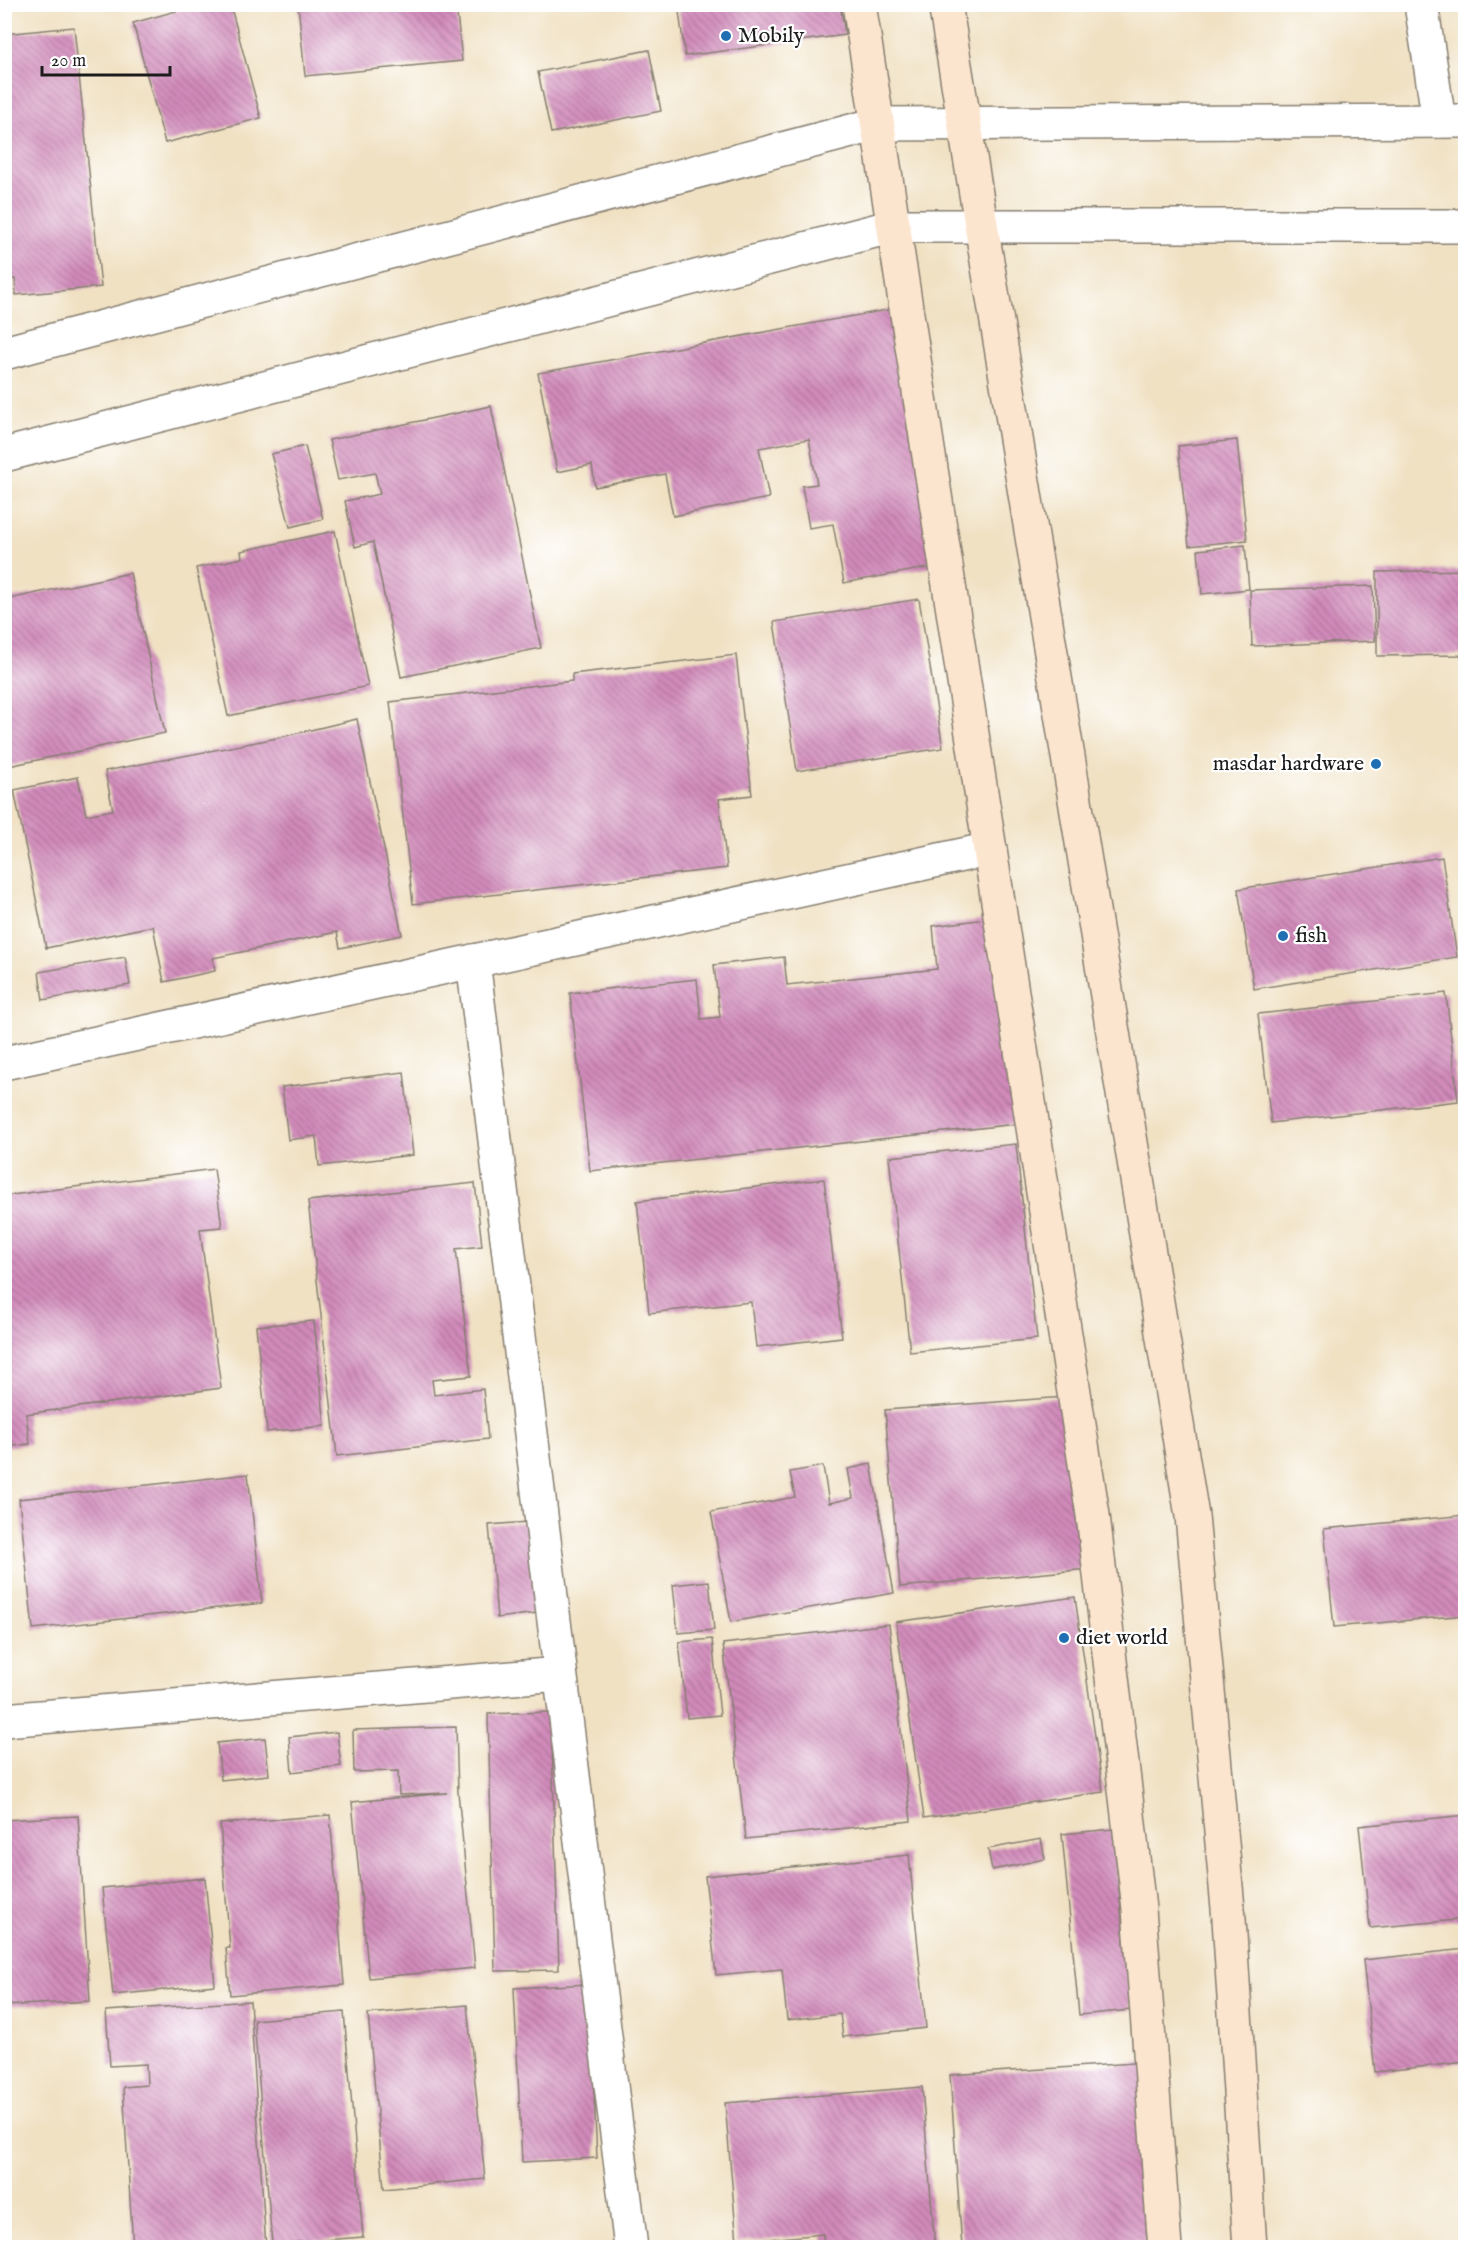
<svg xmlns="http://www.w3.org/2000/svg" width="1470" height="2252" viewBox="0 0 1470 2252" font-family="'IM FELL English',serif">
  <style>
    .building { fill: url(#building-back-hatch) }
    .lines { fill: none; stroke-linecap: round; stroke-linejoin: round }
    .minor-casing { stroke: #867e70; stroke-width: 36 }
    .secondary-casing { stroke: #867e70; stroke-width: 36 }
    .minor { stroke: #fff; stroke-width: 33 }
    .secondary { stroke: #fce5cf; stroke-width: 33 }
    .poi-dot { fill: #1f6fb2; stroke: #fff; stroke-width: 2 }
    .labels { text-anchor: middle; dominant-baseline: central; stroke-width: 4.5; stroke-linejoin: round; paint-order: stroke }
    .poi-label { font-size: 22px; fill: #1c1c1c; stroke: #fff; text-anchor: start }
  </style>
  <defs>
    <pattern id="building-back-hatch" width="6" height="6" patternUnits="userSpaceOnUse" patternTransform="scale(1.5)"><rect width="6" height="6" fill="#d28bbb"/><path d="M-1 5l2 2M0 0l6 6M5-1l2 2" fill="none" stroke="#aa7197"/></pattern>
  </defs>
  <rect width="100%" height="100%" fill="#fff"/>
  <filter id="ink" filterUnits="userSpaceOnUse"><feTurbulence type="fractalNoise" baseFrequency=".0167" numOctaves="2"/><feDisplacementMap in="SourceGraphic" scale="12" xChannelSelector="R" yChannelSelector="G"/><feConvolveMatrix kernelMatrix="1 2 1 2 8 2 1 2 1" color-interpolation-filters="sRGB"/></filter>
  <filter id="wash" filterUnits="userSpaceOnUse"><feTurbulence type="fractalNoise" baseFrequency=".008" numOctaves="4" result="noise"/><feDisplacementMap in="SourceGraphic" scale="24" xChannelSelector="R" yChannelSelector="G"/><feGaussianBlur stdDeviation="1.35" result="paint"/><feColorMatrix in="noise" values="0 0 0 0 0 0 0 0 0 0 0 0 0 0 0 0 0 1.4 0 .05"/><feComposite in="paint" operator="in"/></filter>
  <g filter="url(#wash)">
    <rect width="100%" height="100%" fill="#f0e1c3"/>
    <g id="blocks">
      <g class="building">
        <polygon points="201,4 230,4 261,118 165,143 133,23"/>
        <polygon points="298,4 456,4 462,61 305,76"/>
        <polygon points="678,4 840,4 845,35 685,56"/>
        <polygon points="74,27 101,287 16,295 15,279 4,280 4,34"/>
        <polygon points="649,50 661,111 551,133 538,72"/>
        <polygon points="892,309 938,566 844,583 833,524 809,528 802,486 817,484 809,439 759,448 769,498 673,516 665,474 595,487 592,465 557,472 538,373"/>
        <polygon points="491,406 541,648 401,677 373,542 355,547 345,501 380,494 375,473 338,480 329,440"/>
        <polygon points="1237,440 1247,540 1189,546 1178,446"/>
        <polygon points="305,446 323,519 290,527 271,454"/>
        <polygon points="335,531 368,686 228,716 196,568 242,558 241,551"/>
        <polygon points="1245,545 1249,589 1202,594 1198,550"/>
        <polygon points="1466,570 1466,655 1377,656 1377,572"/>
        <polygon points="130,573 165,733 4,767 4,600"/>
        <polygon points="1373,586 1375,641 1252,646 1250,590"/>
        <polygon points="919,599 943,748 797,771 774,622"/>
        <polygon points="736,655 752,795 719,799 727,868 413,904 390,702 572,681 572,674"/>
        <polygon points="357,719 402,935 340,948 337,932 213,958 215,971 164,982 153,926 46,948 14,790 78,777 86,815 113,810 105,771 277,738"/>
        <polygon points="1442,857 1457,957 1254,989 1238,889"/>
        <polygon points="993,918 1016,1124 590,1171 570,993 697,979 701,1019 720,1017 714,965 784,957 787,985 937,969 933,926"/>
        <polygon points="125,957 130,985 43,1000 39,972"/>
        <polygon points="1446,993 1458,1101 1271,1123 1258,1014"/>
        <polygon points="404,1072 413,1155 319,1166 316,1136 288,1140 282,1087"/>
        <polygon points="1016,1144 1037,1339 910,1352 889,1157"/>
        <polygon points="214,1169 222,1227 200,1229 221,1388 26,1414 30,1444 4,1447 4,1196"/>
        <polygon points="824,1179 842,1337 756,1347 751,1302 649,1313 637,1201"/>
        <polygon points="475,1183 482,1246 456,1249 471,1376 432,1380 434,1395 483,1389 488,1439 337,1456 308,1201"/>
        <polygon points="314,1321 325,1426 267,1432 256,1326"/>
        <polygon points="1066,1397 1088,1569 900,1587 885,1410"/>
        <polygon points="871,1464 894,1593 731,1622 711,1512 795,1497 790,1472 823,1466 829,1503 853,1498 848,1469"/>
        <polygon points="248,1474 262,1603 33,1629 19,1499"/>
        <polygon points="1466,1515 1466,1615 1334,1627 1324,1529"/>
        <polygon points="528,1522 537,1613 497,1618 489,1525"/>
        <polygon points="709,1581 714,1630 678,1633 673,1585"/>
        <polygon points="1075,1597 1103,1792 924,1818 896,1622"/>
        <polygon points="889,1624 911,1821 746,1839 723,1644"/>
        <polygon points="712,1639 720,1715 687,1718 679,1642"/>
        <polygon points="551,1712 559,1970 495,1971 488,1714"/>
        <polygon points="456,1727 458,1792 475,1968 369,1978 352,1802 447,1793 399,1795 398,1771 354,1772 353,1730"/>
        <polygon points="337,1732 341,1766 292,1772 289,1737"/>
        <polygon points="265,1738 269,1775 221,1780 217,1743"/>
        <polygon points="330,1815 344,1985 230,1995 226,1948 230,1948 220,1824"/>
        <polygon points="1466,1815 1466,1919 1370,1928 1359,1826"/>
        <polygon points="78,1816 90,2001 4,2006 4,1820"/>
        <polygon points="1113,1829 1131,2010 1079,2015 1062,1834"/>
        <polygon points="1041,1839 1045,1859 992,1870 988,1849"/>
        <polygon points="909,1855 926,2028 843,2037 840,2014 787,2020 782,1969 716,1975 705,1876"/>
        <polygon points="205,1878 215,1985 113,1995 102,1888"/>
        <polygon points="1466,1949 1466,2062 1375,2072 1363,1960"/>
        <polygon points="589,1984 597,2158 522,2162 514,1988"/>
        <polygon points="250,2001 266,2248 133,2248 123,2087 147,2085 146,2064 110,2066 106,2011"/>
        <polygon points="467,2005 485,2179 384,2189 368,2014"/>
        <polygon points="344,2012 363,2237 272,2244 254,2020"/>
        <polygon points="1149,2062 1160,2240 1093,2245 1093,2248 962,2248 950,2075"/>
        <polygon points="922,2087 935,2248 824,2248 823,2234 737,2242 725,2103"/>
      </g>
    </g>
  </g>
  <g filter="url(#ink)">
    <use href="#blocks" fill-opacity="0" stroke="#867e70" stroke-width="1.5"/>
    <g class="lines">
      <defs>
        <g id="minor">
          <polyline points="1421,4 1439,121"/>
          <polyline points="4,353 878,124 1466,121"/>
          <polyline points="4,455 894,226 1466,226"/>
          <polyline points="473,961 631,2248"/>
          <polyline points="4,1063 990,849"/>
          <polyline points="4,1720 560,1674"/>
        </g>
        <g id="secondary">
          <polyline points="859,4 1093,1515 1139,1909 1165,2248"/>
          <polyline points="945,4 1192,1516 1229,1919 1250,2248"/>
        </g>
      </defs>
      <use href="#minor" class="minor-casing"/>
      <use href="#secondary" class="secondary-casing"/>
      <use href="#minor" class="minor"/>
      <use href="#secondary" class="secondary"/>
    </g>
  </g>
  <g class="poi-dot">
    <circle cx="726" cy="36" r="6"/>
    <circle cx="1376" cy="764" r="6"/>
    <circle cx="1283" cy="936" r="6"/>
    <circle cx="1064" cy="1638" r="6"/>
  </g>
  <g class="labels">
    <g class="poi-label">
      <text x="738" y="36">Mobily</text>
      <text x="1364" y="764" text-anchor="end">masdar hardware</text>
      <text x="1295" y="936">fish</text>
      <text x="1076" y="1638">diet world</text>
    </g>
  </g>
  <rect width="1470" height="2252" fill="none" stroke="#fff" stroke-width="24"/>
  <path d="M42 66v9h128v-9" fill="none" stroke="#1c1c1c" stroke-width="3"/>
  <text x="51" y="66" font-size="18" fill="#1c1c1c" stroke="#ffffff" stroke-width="4.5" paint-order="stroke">20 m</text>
</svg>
